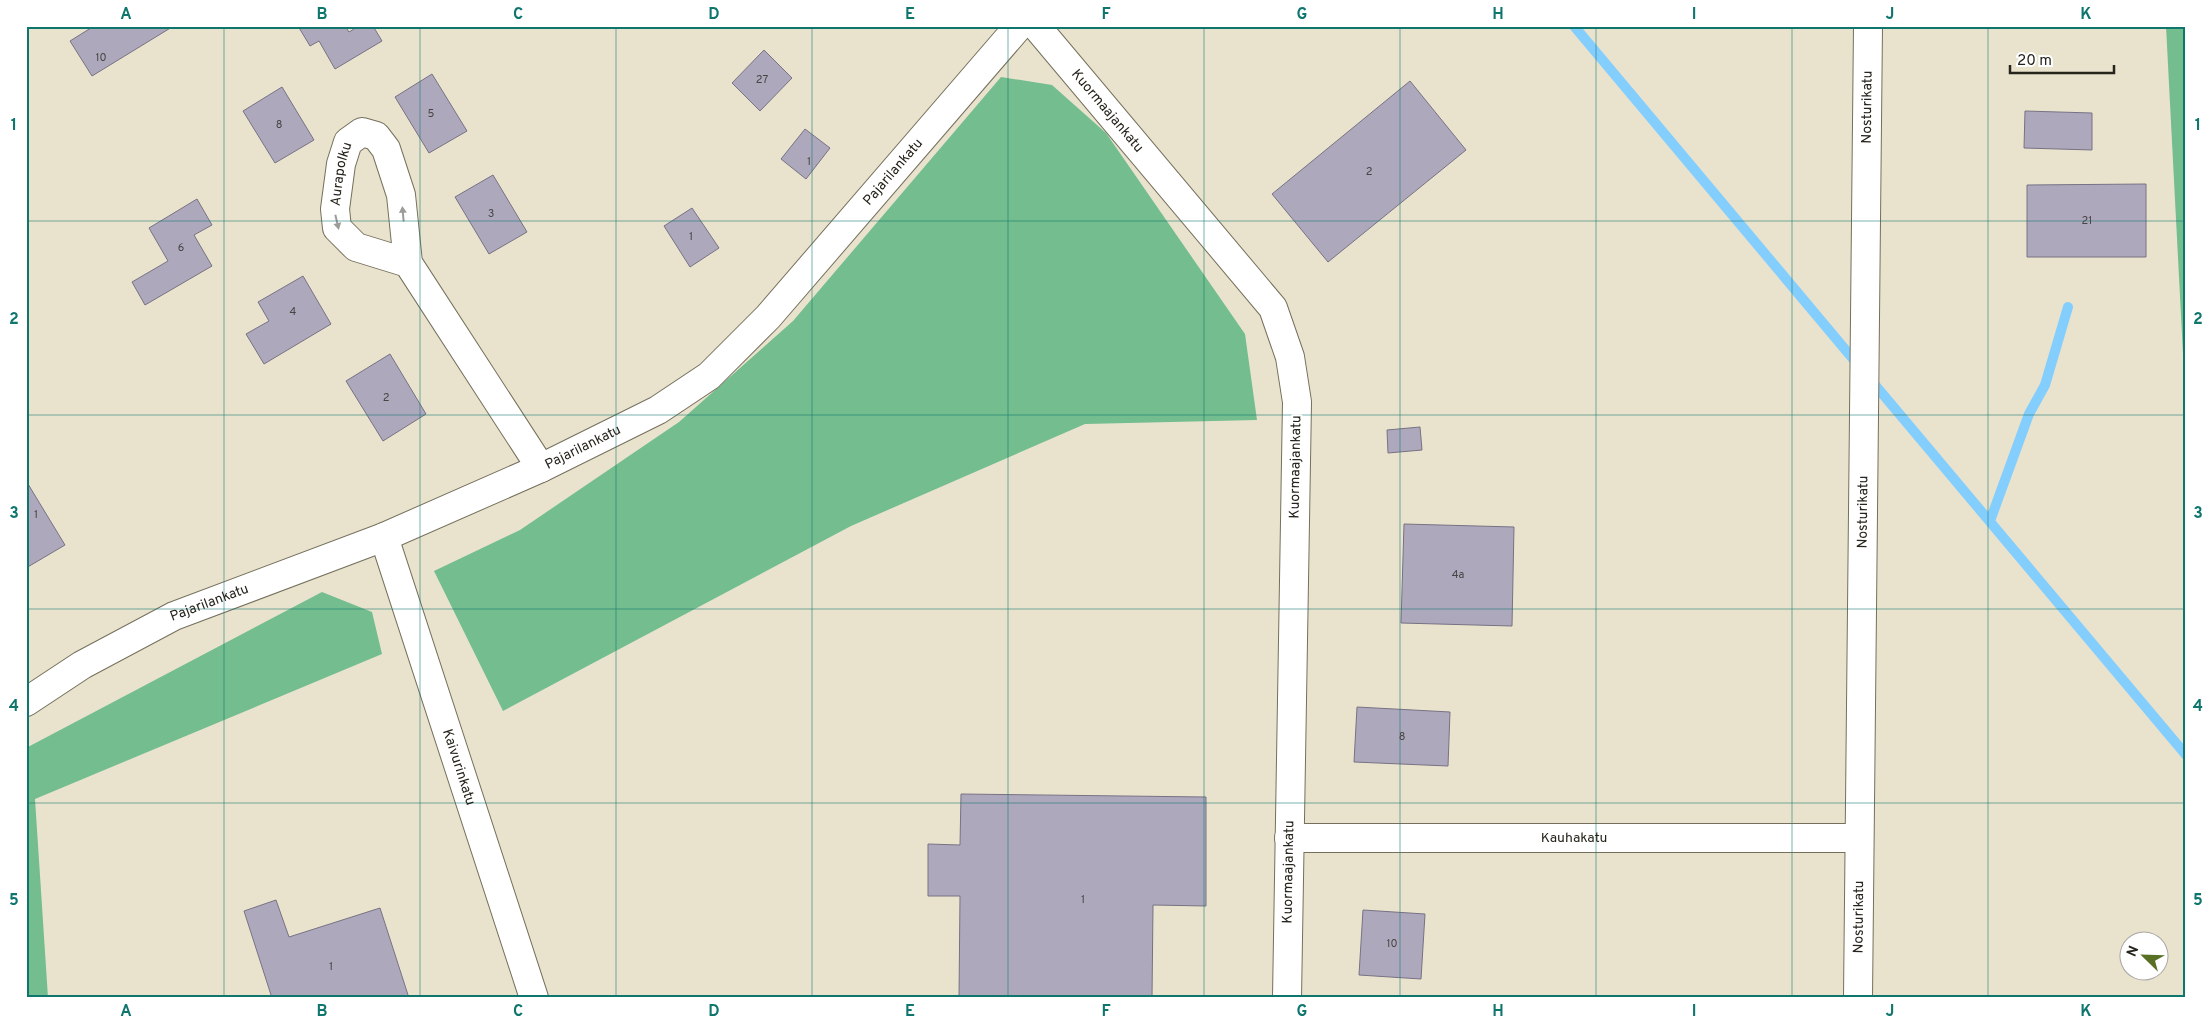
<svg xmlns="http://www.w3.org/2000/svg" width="2212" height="1024" viewBox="0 0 2212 1024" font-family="Overpass,sans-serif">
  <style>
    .forest { fill: #73bd8f }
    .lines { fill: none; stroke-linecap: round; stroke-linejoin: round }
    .stream { stroke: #84cefe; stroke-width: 10 }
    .building { fill: #aea8bd; stroke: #777284 }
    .minor-casing { stroke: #75705d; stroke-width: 30 }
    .tertiary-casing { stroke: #75705d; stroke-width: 30 }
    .minor { stroke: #fff; stroke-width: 28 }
    .tertiary { stroke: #fff; stroke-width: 28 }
    .oneway { fill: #9d9c99 }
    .grid { fill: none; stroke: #0f766e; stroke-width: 1; stroke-opacity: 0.55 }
    .labels { text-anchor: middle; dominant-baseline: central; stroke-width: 4.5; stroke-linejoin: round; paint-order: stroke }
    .number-label { font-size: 11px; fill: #484544 }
    .street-label { font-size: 14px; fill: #26241c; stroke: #fff }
    .neatline { fill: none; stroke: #0f766e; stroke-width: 2 }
    .grid-label { font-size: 16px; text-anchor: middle; font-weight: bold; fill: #0f766e }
  </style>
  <rect width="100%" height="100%" fill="#e9e3cd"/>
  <g class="forest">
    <polygon points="2166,26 2186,26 2186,373 2183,354"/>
    <polygon points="1001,77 1052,85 1106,133 1245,334 1257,420 1085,424 851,526 503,711 434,571 520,530 679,422 793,321"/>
    <polygon points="322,592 372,612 382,654 35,799 48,998 26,998 26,748"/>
  </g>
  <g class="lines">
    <g class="stream">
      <polyline points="1574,26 1859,366"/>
      <polyline points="1870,379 2186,755"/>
      <polyline points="1990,521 2029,414 2045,385 2068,307"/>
    </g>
  </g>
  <g class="building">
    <polygon points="94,26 172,26 172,27 92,76 70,41"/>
    <polygon points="298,26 345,26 349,32 359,26 373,26 382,41 335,69 319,41 310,46"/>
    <polygon points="764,50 792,78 760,111 732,83"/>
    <polygon points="432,74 467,131 429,153 395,97"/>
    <polygon points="1410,81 1466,150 1328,262 1272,194"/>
    <polygon points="282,87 314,140 275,163 243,111"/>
    <polygon points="2025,111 2092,113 2092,150 2024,148"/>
    <polygon points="805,129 830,148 806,179 781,159"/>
    <polygon points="493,175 527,232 489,254 455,197"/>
    <polygon points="2146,184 2146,257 2027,257 2027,185"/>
    <polygon points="197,199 212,225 194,235 212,266 145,305 132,282 168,261 149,228"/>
    <polygon points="692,208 719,248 690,267 664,226"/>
    <polygon points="303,276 331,324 264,364 246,334 269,321 258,302"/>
    <polygon points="390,354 426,414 383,441 346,381"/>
    <polygon points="1420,427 1422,450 1388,453 1387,430"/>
    <polygon points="28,484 65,545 26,568 26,485"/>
    <polygon points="1404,524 1514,527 1512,626 1401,623"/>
    <polygon points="1357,707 1450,712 1448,766 1354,762"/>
    <polygon points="961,794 1206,797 1206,906 1153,905 1152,998 959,998 960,896 928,896 928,844 960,845"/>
    <polygon points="276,900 289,937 380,908 409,998 272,998 244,911"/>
    <polygon points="1363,910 1425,914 1421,979 1359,975"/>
  </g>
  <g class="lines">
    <defs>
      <g id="minor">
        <path id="s1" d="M1036 26 1273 308 1290 357 1297 402 1287 998"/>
        <path id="s2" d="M408 263 356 247 337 228 335 209 341 164 348 142 362 132 376 136 386 149 401 195 408 263 541 468"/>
        <path id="s3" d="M384 537 534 998"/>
        <path id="s4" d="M1289 838H1859"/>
        <path id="s5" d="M1858 998 1868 26"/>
      </g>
      <g id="tertiary">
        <path id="s6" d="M26 702 82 665 174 616 384 537 541 468 658 410 709 376 768 317 1019 26"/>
      </g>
    </defs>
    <use href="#minor" class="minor-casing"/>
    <use href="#tertiary" class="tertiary-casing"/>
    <use href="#minor" class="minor"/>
    <use href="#tertiary" class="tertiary"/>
  </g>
  <defs><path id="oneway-solid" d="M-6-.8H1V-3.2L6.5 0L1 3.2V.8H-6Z" transform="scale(1.25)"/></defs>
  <g class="oneway">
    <use href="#oneway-solid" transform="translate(403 214) rotate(-95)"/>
    <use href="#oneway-solid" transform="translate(337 222) rotate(77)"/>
  </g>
  <path class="grid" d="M224 26V998M420 26V998M616 26V998M812 26V998M1008 26V998M1204 26V998M1400 26V998M1596 26V998M1792 26V998M1988 26V998M26 221H2186M26 415H2186M26 609H2186M26 803H2186"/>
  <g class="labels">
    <g class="number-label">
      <text x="101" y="58">10</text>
      <text x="762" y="80">27</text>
      <text x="431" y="114">5</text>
      <text x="279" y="125">8</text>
      <text x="809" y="162">1</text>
      <text x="1369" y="172">2</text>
      <text x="491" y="214">3</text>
      <text x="2087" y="221">21</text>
      <text x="691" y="237">1</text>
      <text x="181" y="248">6</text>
      <text x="293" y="312">4</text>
      <text x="386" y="398">2</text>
      <text x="36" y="515">1</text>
      <text x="1458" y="575">4a</text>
      <text x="1402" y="737">8</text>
      <text x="1083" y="900">1</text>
      <text x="1392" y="944">10</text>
      <text x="331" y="967">1</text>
    </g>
    <g class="street-label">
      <text stroke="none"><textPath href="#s5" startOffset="891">Nosturikatu</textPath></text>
      <text stroke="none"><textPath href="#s1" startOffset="111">Kuormaajankatu</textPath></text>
      <text stroke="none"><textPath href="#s6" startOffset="1034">Pajarilankatu</textPath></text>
      <text stroke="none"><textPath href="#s2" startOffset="136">Aurapolku</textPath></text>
      <text stroke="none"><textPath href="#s6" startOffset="614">Pajarilankatu</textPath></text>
      <text transform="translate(1296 467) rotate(-89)">Kuormaajankatu</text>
      <text stroke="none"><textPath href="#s5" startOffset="486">Nosturikatu</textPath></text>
      <text stroke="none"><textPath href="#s6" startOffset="209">Pajarilankatu</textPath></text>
      <text stroke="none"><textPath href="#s3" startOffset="242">Kaivurinkatu</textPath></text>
      <text stroke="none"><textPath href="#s4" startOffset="285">Kauhakatu</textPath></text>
      <text transform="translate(1289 872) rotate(-89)">Kuormaajankatu</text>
      <text stroke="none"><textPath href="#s5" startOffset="81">Nosturikatu</textPath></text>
    </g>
  </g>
  <rect width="2212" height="1024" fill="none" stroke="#ffffff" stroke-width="55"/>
  <g transform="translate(2144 956) rotate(293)"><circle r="24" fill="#ffffff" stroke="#a8a7a4"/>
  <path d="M0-4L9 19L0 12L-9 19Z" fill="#587023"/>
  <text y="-8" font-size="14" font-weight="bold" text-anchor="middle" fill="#26241c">N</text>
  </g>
  <path d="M2010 65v8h104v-8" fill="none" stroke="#26241c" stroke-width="2.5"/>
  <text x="2017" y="65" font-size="15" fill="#26241c" stroke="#ffffff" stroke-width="4" paint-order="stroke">20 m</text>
  <rect x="28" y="28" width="2156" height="968" class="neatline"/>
  <g class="grid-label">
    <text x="126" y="19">A</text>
    <text x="322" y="19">B</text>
    <text x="518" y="19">C</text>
    <text x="714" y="19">D</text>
    <text x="910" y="19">E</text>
    <text x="1106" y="19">F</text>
    <text x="1302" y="19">G</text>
    <text x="1498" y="19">H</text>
    <text x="1694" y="19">I</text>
    <text x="1890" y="19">J</text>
    <text x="2086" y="19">K</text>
    <text x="14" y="130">1</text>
    <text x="2198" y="130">1</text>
    <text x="14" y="324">2</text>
    <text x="2198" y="324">2</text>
    <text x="14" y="518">3</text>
    <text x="2198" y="518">3</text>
    <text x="14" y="711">4</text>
    <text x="2198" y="711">4</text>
    <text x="14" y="905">5</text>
    <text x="2198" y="905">5</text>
    <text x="126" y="1016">A</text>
    <text x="322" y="1016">B</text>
    <text x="518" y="1016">C</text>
    <text x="714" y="1016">D</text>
    <text x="910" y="1016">E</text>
    <text x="1106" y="1016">F</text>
    <text x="1302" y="1016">G</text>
    <text x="1498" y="1016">H</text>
    <text x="1694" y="1016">I</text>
    <text x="1890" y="1016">J</text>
    <text x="2086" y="1016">K</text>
  </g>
</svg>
